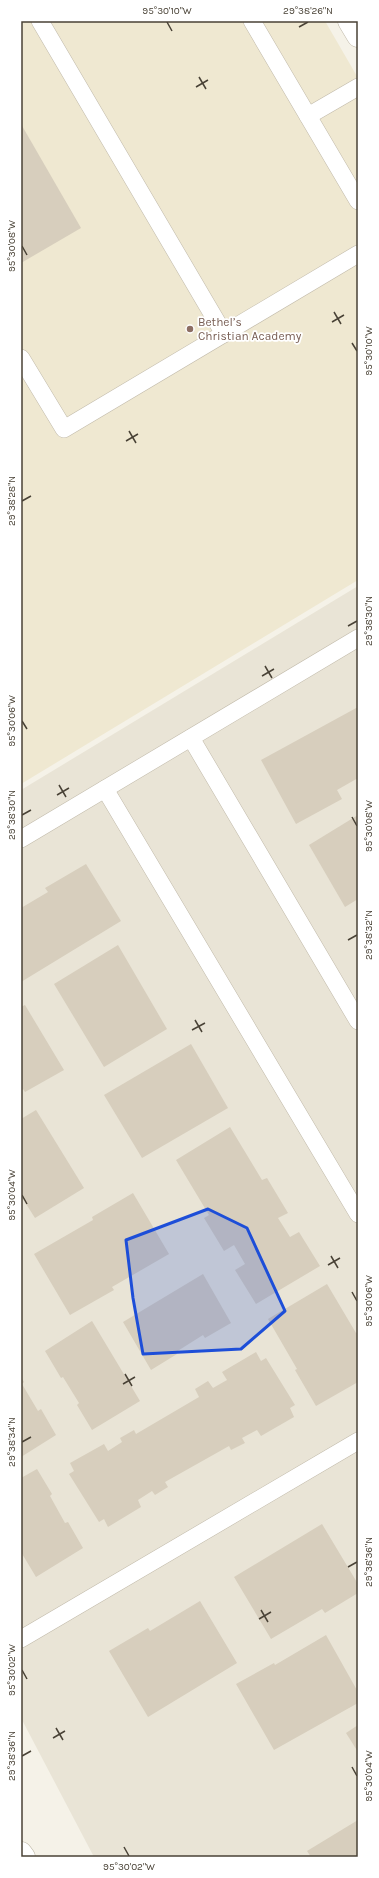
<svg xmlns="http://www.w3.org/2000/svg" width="379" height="1878" viewBox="0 0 379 1878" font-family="Karla,sans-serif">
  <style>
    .residential { fill: #e9e4d6 }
    .education { fill: #efe8d1 }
    .building { fill: #d7cebd }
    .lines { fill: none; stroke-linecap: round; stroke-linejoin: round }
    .service-casing { stroke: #c1baaa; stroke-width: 18 }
    .minor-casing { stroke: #c1baaa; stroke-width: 23 }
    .service { stroke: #fff; stroke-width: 17 }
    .minor { stroke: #fff; stroke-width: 22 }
    .marked { fill: #1d4ed8; fill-opacity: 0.2; stroke: #1d4ed8; stroke-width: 3; stroke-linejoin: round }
    .ticks { fill: none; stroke: #494236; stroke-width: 1.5 }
    .education-dot { fill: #8d6e63; stroke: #fff; stroke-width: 1.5 }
    .labels { text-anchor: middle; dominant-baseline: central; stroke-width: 3.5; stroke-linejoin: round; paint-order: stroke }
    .education-label { font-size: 12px; fill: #785e54; stroke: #fff; text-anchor: start }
    .neatline { fill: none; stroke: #494236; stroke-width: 1.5 }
    .ticks-label { font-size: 10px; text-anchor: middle; fill: #494236 }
  </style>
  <rect width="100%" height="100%" fill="#f5f2e8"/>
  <polygon class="residential" points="358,586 358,1857 94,1857 21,1718 21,790"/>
  <polygon class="education" points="21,21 325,21 358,78 358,580 21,784"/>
  <g class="building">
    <polygon points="21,124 81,228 21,263"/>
    <polygon points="358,707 358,778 337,790 342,799 296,824 261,760"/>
    <polygon points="358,815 358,899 345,907 309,845"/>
    <polygon points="86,864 121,921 21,982 21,908 48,892 45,888"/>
    <polygon points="118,945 167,1029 104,1067 54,984"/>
    <polygon points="25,1005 64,1070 25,1092 23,1089 21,1091 21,1007"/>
    <polygon points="191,1044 228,1108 142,1158 104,1095"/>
    <polygon points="36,1110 84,1188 35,1218 21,1196 21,1119"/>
    <polygon points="230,1127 262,1180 267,1178 288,1213 278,1218 290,1237 299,1232 320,1266 256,1304 235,1270 245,1264 234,1245 224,1251 204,1218 209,1215 176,1160"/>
    <polygon points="133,1193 169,1254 112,1287 114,1290 70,1315 34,1254 93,1220 92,1217"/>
    <polygon points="203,1274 231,1323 205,1338 203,1335 176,1352 177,1354 151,1370 123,1322"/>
    <polygon points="327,1284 356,1333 358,1332 358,1382 316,1406 295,1370 297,1369 268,1319"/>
    <polygon points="92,1321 140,1401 92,1430 77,1405 79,1403 63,1377 61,1378 45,1351"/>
    <polygon points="256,1352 261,1361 266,1358 295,1405 290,1408 294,1417 261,1436 257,1430 242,1438 245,1443 231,1450 229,1446 165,1482 168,1487 155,1495 152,1491 138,1500 141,1507 108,1527 104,1519 99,1522 69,1474 74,1471 70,1463 104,1444 108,1451 122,1442 120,1438 134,1430 136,1434 199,1397 195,1389 208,1381 213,1388 227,1380 222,1372"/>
    <polygon points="21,1377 24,1382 22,1384 38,1411 41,1409 56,1435 21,1457"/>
    <polygon points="37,1469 52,1494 50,1496 65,1523 68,1522 83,1548 36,1577 21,1552 21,1478"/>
    <polygon points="322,1524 358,1584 358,1593 325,1613 322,1609 271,1639 234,1577"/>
    <polygon points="200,1601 237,1663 148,1717 109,1651 148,1628 150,1631"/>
    <polygon points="326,1635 358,1692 358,1703 274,1750 236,1684 274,1663 275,1665"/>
    <polygon points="358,1725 358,1752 346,1733"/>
    <polygon points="358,1820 358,1857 311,1857 307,1851"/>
  </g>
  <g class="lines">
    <defs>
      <g id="service">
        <polyline points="40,21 224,334"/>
        <polyline points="252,21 358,201"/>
        <polyline points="308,116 358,87"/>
        <polyline points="21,358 64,429 358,254"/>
        <polyline points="191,738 358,1021"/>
        <polyline points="105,789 358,1214"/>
        <polyline points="21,839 358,638"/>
        <polyline points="21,1639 358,1441"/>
      </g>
      <g id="minor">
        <polyline points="349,21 358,36"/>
        <polyline points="21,1853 24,1857"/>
      </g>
    </defs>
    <use href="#service" class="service-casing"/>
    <use href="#minor" class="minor-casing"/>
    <use href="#service" class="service"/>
    <use href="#minor" class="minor"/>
  </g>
  <path class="marked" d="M208 1209 247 1228 285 1311 241 1349 143 1354 133 1298 126 1240Z"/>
  <path class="ticks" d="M167 22 172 31M299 27 308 22M199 77 206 89M196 87 208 80M22 246 27 255M334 312 341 324M332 322 344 315M352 343 357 351M129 431 136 443M126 441 138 434M22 501 31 496M348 626 357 621M265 666 272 678M262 676 274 669M22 721 27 729M59 785 66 797M57 795 69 788M22 815 31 810M352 817 357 826M348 940 357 935M195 1020 202 1032M192 1030 205 1023M22 1195 27 1204M331 1256 338 1268M328 1265 340 1258M352 1292 357 1301M125 1374 132 1386M123 1384 135 1377M22 1442 31 1437M348 1567 357 1562M261 1610 268 1622M259 1619 271 1612M22 1670 27 1679M56 1728 63 1740M53 1738 65 1731M22 1756 31 1751M352 1767 357 1776M124 1847 129 1856"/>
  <circle class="education-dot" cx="190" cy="329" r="4"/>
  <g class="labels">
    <g class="education-label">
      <text x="198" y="322">Bethel’s<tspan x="198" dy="14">Christian Academy</tspan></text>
    </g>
  </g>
  <rect width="379" height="1878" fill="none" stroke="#ffffff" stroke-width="44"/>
  <rect x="22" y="22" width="335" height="1834" class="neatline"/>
  <g class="ticks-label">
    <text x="167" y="14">95°30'10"W</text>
    <text x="308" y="14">29°38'26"N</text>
    <text transform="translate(11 246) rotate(-90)" y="4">95°30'08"W</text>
    <text transform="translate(368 351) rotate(-90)" y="4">95°30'10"W</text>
    <text transform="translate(11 501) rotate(-90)" y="4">29°38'28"N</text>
    <text transform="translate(368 621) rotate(-90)" y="4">29°38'30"N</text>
    <text transform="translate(11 721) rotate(-90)" y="4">95°30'06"W</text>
    <text transform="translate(11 815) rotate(-90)" y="4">29°38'30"N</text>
    <text transform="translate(368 826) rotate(-90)" y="4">95°30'08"W</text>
    <text transform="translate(368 935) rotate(-90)" y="4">29°38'32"N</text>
    <text transform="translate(11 1195) rotate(-90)" y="4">95°30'04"W</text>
    <text transform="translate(368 1301) rotate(-90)" y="4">95°30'06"W</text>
    <text transform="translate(11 1442) rotate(-90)" y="4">29°38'34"N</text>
    <text transform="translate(368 1562) rotate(-90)" y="4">29°38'36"N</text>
    <text transform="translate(11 1670) rotate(-90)" y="4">95°30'02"W</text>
    <text transform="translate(11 1756) rotate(-90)" y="4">29°38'36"N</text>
    <text transform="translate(368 1776) rotate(-90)" y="4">95°30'04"W</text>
    <text x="129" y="1870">95°30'02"W</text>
  </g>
</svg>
